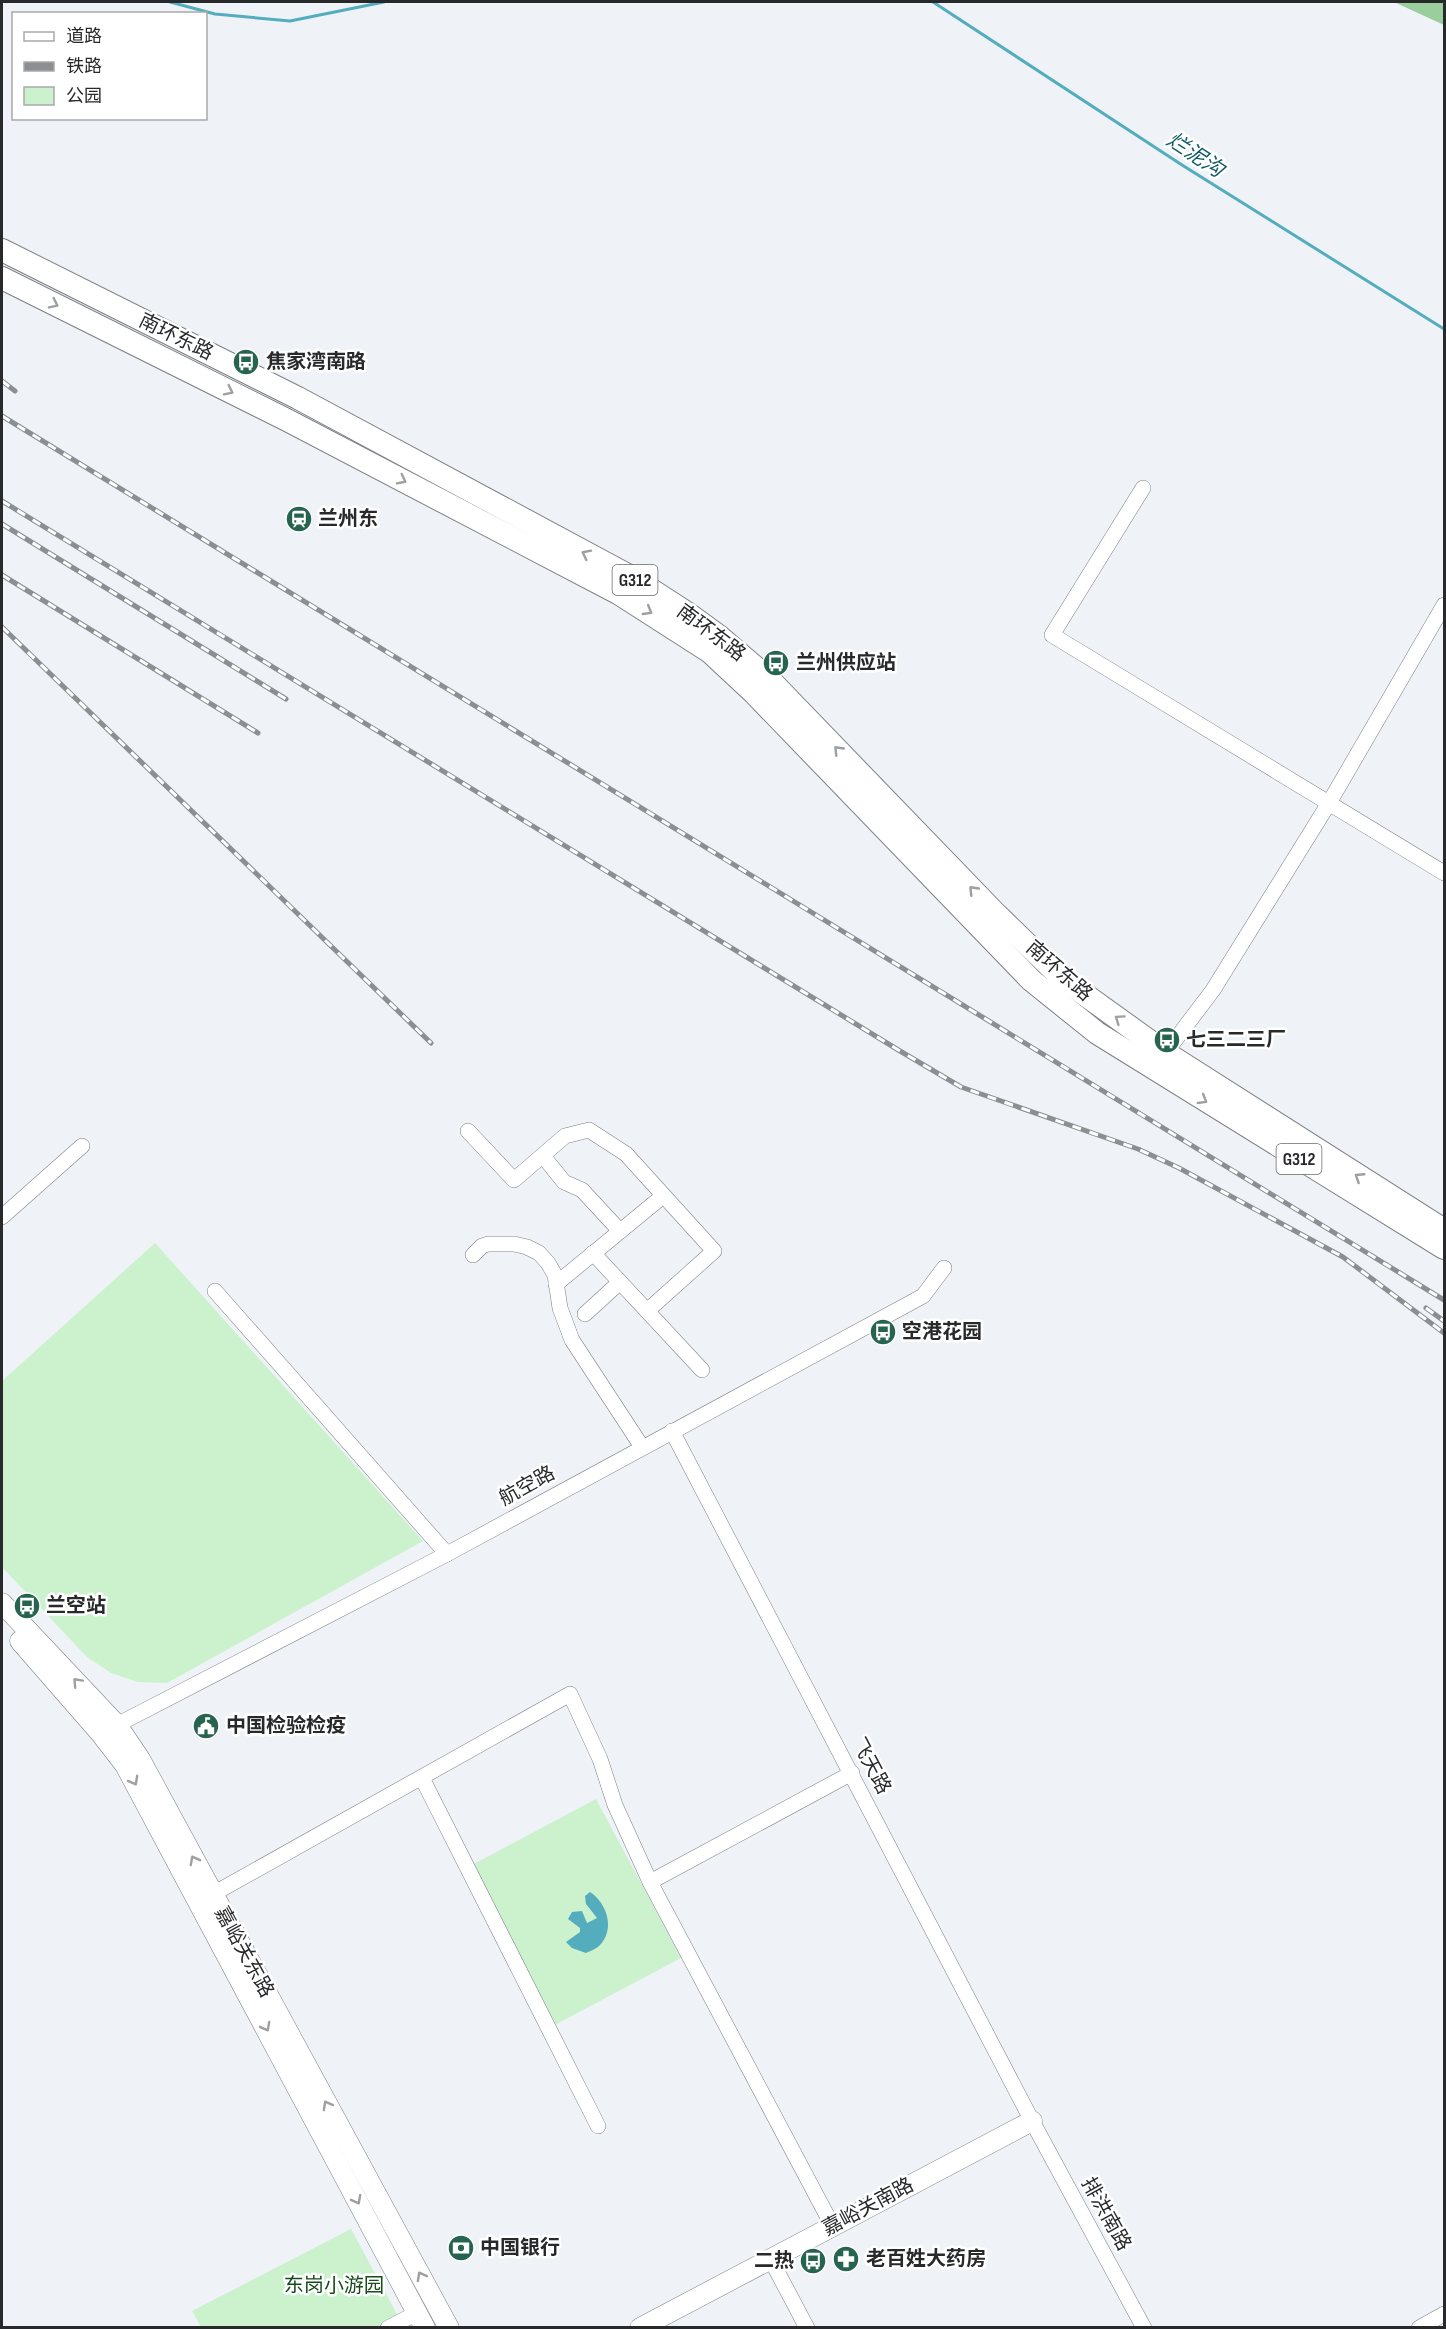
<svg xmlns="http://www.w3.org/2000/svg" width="1446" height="2329" viewBox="0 0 1446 2329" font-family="'Sofia Sans Condensed','Noto Sans SC',sans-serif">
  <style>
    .green { fill: #ccf1cd }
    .forest { fill: #9ace9c }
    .water { fill: #54adbd }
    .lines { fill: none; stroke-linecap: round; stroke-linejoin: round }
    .stream { stroke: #54adbd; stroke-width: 3 }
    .minor-casing { stroke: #7d8085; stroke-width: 16 }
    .major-casing { stroke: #7d8085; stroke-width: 21 }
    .highway-casing { stroke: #7d8085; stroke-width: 24 }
    .minor { stroke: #fff; stroke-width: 15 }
    .major { stroke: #fff; stroke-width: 20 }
    .highway { stroke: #fff; stroke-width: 22 }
    .rail-casing { stroke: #8c8f92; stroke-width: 5 }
    .rail { stroke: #fff; stroke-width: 3; stroke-dasharray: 9; stroke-linecap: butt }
    .oneway { stroke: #9e9fa0 }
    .labels { text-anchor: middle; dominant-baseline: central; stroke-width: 5; stroke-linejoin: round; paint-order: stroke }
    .shield { fill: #fff; stroke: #68696b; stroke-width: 1.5 }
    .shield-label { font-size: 18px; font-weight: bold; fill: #28292b }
    .street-label { font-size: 20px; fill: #28292b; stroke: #fff }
    .poi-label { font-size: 20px; font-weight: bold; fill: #28292b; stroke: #fff; text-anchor: start }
    .park-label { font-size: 20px; fill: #164b1c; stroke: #fff }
    .water-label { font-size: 21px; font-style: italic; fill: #0f5b67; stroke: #fff }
  </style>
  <rect width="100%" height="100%" fill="#eff3f8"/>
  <g class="green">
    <polygon points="155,1243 423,1541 167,1683 138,1682 111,1673 87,1657 2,1567 2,1381"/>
    <polygon points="596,1799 681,1958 551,2027 466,1868"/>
    <polygon points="351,2229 404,2327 201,2327 192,2311"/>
  </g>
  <polygon class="forest" points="1394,2 1444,2 1444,25"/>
  <path class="water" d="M590 1892C607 1903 616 1930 599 1946 596 1949 590 1951 586 1953L572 1948 566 1942 580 1932V1928L568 1919 572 1912 582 1911 587 1923 597 1918 586 1904 585 1896Z"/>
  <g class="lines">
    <g class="stream">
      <polyline points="170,2 215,14 290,21 384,2"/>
      <polyline points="933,2 1182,165 1444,329"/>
    </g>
    <defs>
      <g id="minor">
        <polyline points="1143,488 1052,635 1444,873"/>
        <polyline points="1160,1060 1213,990 1329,803 1444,605"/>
        <polyline points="468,1131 514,1180 565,1136 589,1130 626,1154 714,1251 647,1311"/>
        <polyline points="543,1156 564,1182 582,1190 620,1231"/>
        <polyline points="2,1217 82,1146"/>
        <polyline points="593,1253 702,1370"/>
        <polyline points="473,1255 482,1246 488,1244 514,1244 527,1247 539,1253 548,1263 555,1275 560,1308 572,1340 642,1447"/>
        <polyline points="556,1284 663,1196"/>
        <polyline points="215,1291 447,1554"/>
        <polyline points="585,1314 620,1282"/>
        <polyline points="672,1431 1032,2121 1144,2328"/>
        <polyline points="109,1729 447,1554 923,1296 944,1268"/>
        <polyline points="422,1778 598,2126"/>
        <polyline points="213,1894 570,1694 600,1759 615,1805 650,1882"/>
        <polyline points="832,2225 650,1882 852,1773"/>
        <polyline points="770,2258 807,2328"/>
        <polyline points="388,2328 417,2313"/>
        <polyline points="1419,2328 1444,2314"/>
      </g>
      <g id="major">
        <polyline points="2,1603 117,1725 140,1759 449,2328"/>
        <polyline points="20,1641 101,1734 125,1765 425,2328"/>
        <polyline points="640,2328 1032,2121"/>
      </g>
      <g id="highway">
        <polyline points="2,250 298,398 633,578 687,613 720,637 769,679 994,912 1063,979 1166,1053 1444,1230"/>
        <polyline points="2,278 287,420 618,593 710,652 754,693 1031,980 1097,1033 1444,1248"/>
      </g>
    </defs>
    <use href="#minor" class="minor-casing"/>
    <use href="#major" class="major-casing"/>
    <use href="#highway" class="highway-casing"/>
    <use href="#minor" class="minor"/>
    <use href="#major" class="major"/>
    <use href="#highway" class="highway"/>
    <defs>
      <g id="rail">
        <polyline points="2,381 15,391"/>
        <polyline points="2,416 1444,1300"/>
        <polyline points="2,501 900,1051 961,1087 1138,1149 1179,1168 1343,1257 1444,1333"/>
        <polyline points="2,524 286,699"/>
        <polyline points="2,575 258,733"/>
        <polyline points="2,627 431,1043"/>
        <polyline points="1426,1308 1444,1321"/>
      </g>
    </defs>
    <use href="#rail" class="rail-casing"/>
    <use href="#rail" class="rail"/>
  </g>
  <defs><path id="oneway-chevron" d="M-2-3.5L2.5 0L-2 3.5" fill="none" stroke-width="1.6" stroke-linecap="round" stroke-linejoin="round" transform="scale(1.5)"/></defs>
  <g class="oneway">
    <use href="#oneway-chevron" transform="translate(54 304) rotate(26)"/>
    <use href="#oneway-chevron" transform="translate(229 391) rotate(26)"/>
    <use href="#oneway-chevron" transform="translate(402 480) rotate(27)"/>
    <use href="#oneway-chevron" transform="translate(586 554) rotate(-153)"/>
    <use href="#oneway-chevron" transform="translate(648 611) rotate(31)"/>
    <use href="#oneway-chevron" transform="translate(838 750) rotate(-134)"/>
    <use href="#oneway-chevron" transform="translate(973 890) rotate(-134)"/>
    <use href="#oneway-chevron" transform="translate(1119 1019) rotate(-145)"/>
    <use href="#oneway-chevron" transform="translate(1203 1100) rotate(31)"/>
    <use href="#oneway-chevron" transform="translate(1359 1177) rotate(-147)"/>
    <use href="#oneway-chevron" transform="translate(77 1682) rotate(-133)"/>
    <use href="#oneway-chevron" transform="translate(134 1781) rotate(61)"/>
    <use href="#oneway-chevron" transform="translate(194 1860) rotate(-118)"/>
    <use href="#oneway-chevron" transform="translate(266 2027) rotate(62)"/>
    <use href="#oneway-chevron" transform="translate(327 2105) rotate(-119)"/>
    <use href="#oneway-chevron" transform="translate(357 2200) rotate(62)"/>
    <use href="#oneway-chevron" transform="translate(421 2276) rotate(-119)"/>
  </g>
  <defs>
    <symbol id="bus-disc" viewBox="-11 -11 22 22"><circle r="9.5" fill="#276450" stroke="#fff"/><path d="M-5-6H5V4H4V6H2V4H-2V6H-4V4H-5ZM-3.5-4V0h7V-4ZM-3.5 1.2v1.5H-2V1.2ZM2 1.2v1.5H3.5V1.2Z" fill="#fff"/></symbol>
    <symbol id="station-disc" viewBox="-11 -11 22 22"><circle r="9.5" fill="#276450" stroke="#fff"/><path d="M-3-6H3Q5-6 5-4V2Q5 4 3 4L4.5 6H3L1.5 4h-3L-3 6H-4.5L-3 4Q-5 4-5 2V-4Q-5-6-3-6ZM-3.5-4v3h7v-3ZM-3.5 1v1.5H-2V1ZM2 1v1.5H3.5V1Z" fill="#fff"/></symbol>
    <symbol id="civic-disc" viewBox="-11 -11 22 22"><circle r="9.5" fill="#276450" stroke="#fff"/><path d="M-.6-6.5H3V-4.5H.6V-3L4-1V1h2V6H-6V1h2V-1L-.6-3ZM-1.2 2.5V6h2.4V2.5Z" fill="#fff"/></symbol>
    <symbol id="bank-disc" viewBox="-11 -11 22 22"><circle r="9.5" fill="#276450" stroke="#fff"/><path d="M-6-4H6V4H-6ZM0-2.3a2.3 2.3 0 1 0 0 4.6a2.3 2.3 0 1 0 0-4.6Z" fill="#fff"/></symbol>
    <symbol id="pharmacy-disc" viewBox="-11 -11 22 22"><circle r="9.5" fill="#276450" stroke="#fff"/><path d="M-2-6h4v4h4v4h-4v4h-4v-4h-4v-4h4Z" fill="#fff"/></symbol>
  </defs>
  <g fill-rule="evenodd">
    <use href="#bus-disc" x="231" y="347" width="30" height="30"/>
    <use href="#station-disc" x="284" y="504" width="30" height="30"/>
    <use href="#bus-disc" x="761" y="648" width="30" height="30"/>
    <use href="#bus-disc" x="1152" y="1025" width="30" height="30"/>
    <use href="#bus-disc" x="868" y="1317" width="30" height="30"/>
    <use href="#bus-disc" x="12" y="1591" width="30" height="30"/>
    <use href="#civic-disc" x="191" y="1711" width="30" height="30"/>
    <use href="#bank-disc" x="446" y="2233" width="30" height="30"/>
    <use href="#pharmacy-disc" x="831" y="2244" width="30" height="30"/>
    <use href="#bus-disc" x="798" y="2246" width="30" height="30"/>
  </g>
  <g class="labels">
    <g class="shield">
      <rect x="612.5" y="565" width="45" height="30" rx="4.5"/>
      <rect x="1276.5" y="1144" width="45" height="30" rx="4.5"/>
    </g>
    <g class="shield-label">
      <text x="635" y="580">G312</text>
      <text x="1299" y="1159">G312</text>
    </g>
    <g class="street-label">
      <text transform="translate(176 337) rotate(26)">南环东路</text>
      <text transform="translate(711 633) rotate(37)">南环东路</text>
      <text transform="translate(1059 971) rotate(41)">南环东路</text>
      <text transform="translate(527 1486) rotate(-29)">航空路</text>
      <text transform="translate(871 1766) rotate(62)">飞天路</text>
      <text transform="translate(244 1952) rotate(61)">嘉峪关东路</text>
      <text transform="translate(868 2207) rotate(-28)">嘉峪关南路</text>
      <text transform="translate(1106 2214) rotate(61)">排洪南路</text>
    </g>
    <g class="poi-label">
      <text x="266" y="362">焦家湾南路</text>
      <text x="318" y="519">兰州东</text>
      <text x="796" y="663">兰州供应站</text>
      <text x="1186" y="1040">七三二三厂</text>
      <text x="902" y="1332">空港花园</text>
      <text x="46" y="1606">兰空站</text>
      <text x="226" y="1726">中国检验检疫</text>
      <text x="480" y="2248">中国银行</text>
      <text x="866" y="2259">老百姓大药房</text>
      <text x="794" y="2261" text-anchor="end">二热</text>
    </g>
    <g class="park-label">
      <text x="334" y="2286">东岗小游园</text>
    </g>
    <g class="water-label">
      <text transform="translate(1195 155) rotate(33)">烂泥沟</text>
    </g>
  </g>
  <rect width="1446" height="2329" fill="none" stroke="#28292b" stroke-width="6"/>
  <rect x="12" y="12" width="195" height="108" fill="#ffffff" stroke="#a9a9aa" stroke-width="1.5"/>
  <rect x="24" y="32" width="30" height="9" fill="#ffffff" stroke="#a9a9aa" stroke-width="1.5"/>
  <text x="66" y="42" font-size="18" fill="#28292b">道路</text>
  <rect x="24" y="62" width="30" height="9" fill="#8c8f92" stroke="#a9a9aa" stroke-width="1.5"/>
  <text x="66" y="72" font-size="18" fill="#28292b">铁路</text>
  <rect x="24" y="87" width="30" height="18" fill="#ccf1cd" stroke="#a9a9aa" stroke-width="1.5"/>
  <text x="66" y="102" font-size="18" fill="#28292b">公园</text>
</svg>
